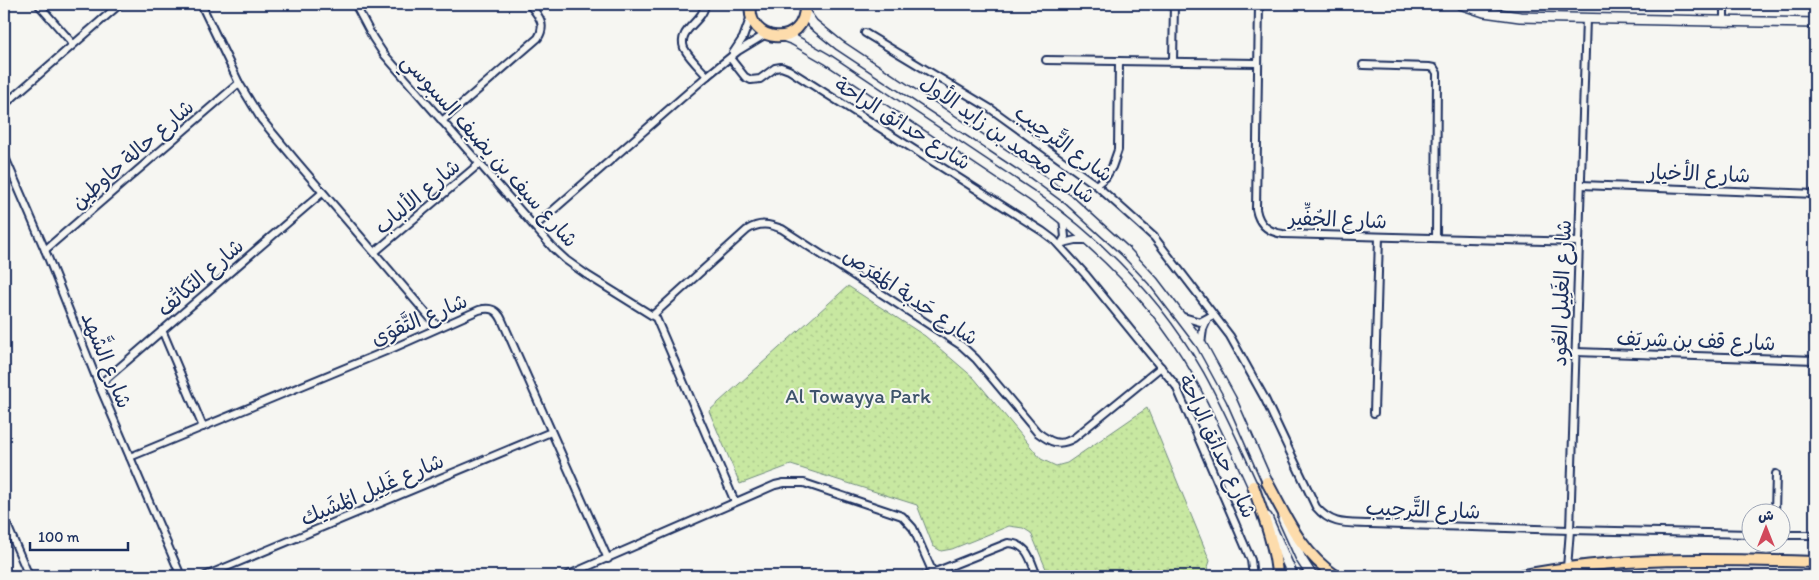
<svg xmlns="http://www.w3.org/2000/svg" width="1819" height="580" viewBox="0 0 1819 580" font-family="Itim,'Playpen Sans Arabic',sans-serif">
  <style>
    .park { fill: url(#park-dots); stroke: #728c80 }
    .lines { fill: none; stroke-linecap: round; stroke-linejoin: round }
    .street-casing { stroke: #1b2f5e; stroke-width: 10 }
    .secondary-casing { stroke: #1b2f5e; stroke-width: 12 }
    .primary-casing { stroke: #1b2f5e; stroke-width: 14 }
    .street { stroke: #f6f6f2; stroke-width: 6 }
    .secondary { stroke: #f6f6f2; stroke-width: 9 }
    .primary { stroke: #fddcac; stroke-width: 10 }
    .labels { text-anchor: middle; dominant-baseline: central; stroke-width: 4; stroke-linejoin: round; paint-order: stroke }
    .street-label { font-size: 21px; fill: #1b2f5e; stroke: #f6f6f2 }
    .park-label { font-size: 21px; fill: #3e546b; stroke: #f6f6f2 }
  </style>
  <defs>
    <pattern id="park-dots" width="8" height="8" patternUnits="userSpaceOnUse" patternTransform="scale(1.25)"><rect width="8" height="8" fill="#c8e8a1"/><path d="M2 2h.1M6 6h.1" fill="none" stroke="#abc78d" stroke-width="1.8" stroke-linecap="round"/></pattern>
  </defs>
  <rect width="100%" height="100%" fill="#f6f6f2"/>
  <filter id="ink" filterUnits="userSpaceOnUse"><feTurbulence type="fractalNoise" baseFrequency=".02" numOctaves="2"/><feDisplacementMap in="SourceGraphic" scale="10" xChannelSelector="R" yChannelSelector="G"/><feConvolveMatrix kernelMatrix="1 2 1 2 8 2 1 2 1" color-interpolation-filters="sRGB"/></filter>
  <g filter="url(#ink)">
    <polygon class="park" points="848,286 925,336 974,378 1041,459 1056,466 1067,463 1147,408 1210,561 1205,576 1049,576 1031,533 1023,528 1009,526 952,549 941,551 933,546 917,505 791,465 740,484 709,411"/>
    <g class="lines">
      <defs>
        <g id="street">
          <polyline points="38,4 73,44"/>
          <polyline points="201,4 239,83 261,119 296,161 438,327"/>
          <polyline points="355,4 373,38 383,53 553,248 566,260 587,275 656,318 735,502"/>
          <path d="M705 4C704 22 677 29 684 48 689 58 700 68 707 76"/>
          <path d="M1259 4 1256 209C1259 225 1268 232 1283 234L1578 242"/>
          <polyline points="1724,20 1724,4"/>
          <path d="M865 33 991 109 1096 185 1154 237 1230 336 1265 399 1316 507C1332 526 1347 523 1370 524L1570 530 1752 534"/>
          <polyline points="733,53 743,38 751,16"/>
          <polyline points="730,58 745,77 751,80 760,79 775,68 781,67 789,70 1042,231 1054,240 1085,274 1176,386 1251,560 1253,576"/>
          <polyline points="1046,60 1257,63"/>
          <polyline points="1173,61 1174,4"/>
          <polyline points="1363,65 1429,67 1434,68 1437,73 1436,238"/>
          <polyline points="4,105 120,4"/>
          <path d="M442 121 538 38C547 24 538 15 529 4"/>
          <polyline points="4,155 45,250 99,385 181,576"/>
          <polyline points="1096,185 1106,177 1112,167 1118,150 1119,61"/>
          <polyline points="1581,185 1815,194"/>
          <polyline points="535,226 707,76 738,51 766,34"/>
          <polyline points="1063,243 1076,240 1088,240"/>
          <polyline points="1060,246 1065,237 1063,218"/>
          <polyline points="45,250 239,83"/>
          <polyline points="375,252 479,164"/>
          <path d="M653 315 747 230C760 222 769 224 782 229L962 346 976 359 1037 432C1050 442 1059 447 1074 438L1161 367"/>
          <polyline points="1180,316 1200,322 1213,315"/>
          <polyline points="162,330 203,427"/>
          <polyline points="1201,344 1203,329 1207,320"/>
          <polyline points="1575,352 1815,360"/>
          <polyline points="99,385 322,193"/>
          <polyline points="1374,413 1379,237"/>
          <path d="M130 457 391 349 479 310C490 307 497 309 502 320L608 559"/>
          <polyline points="1775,512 1776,474"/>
          <polyline points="4,518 29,576"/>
          <polyline points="1782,535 1815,535"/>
          <polyline points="1567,568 1570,530 1586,18"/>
          <polyline points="205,576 551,432"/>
          <polyline points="566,576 775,485 784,483 804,483 902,516 913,528 933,573"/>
          <path d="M925 576 1008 543C1029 544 1030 560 1037 576"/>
        </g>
        <g id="secondary">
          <polyline points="1460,4 1484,12 1520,17 1815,23"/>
          <polyline points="805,13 813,24 839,45 1032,173 1070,201 1125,251 1153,281 1201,344 1231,399 1270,488"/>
          <path d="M783 36 794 40 827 59 1032 196C1099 243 1158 303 1199 375 1220 413 1237 452 1255 491"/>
          <polyline points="1267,517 1293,576"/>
          <polyline points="1283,519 1301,559 1312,576"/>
        </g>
        <g id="primary">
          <path d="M751 4C745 44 807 50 805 4"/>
          <path d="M1267 482C1286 517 1301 553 1336 576"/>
          <path d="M1253 486C1262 512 1276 548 1277 576"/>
          <path d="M1519 576C1617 556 1716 559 1815 562"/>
        </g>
      </defs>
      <use href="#street" class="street-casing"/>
      <use href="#secondary" class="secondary-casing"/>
      <use href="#primary" class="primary-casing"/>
      <use href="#street" class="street"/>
      <use href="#secondary" class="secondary"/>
      <use href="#primary" class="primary"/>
    </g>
  </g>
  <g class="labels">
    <g class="street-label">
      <text transform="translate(903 123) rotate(32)">شارع حدائق الراحة</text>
      <text transform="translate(1008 139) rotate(35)">شارع محمد بن زايد الأول</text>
      <text transform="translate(1064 143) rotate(36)">شارع التَّرحِيب</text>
      <text transform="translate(490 150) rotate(48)">شارع سيف بن يضيف السبوسي</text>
      <text transform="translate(132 154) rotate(-41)">شارع حالة حاوطين</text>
      <text transform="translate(1699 173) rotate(2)">شارع الأخيار</text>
      <text transform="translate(417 196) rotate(-40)">شارع الألباب</text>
      <text transform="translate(1338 219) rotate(2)">شارع الجُفِّير</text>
      <text transform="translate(200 277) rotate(-41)">شارع التَكاتُف</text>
      <text transform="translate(1561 293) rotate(-88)">شارع الغَلِيل العُود</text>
      <text transform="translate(911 296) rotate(34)">شارع حَدبة المَفرَص</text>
      <text transform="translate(419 319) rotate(-23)">شارع التَّقوَى</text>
      <text transform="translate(1696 340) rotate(2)">شارع قف بن شريَف</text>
      <text transform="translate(107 360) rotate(68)">شارع الشَّهد</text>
      <text transform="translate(1218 446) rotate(65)">شارع حدائق الراحة</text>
      <text transform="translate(372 489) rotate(-23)">شارع غَلِيل المُشَيك</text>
      <text transform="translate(1423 509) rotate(2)">شارع التَّرحِيب</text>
    </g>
    <g class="park-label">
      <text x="858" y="395">Al Towayya Park</text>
    </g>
  </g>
  <rect width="1819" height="580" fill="none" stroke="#f6f6f2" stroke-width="20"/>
  <rect x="10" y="10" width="1799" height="560" fill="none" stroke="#1b2f5e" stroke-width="2" filter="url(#ink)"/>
  <g transform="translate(1766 528)"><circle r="24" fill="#f6f6f2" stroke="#9ea6b7"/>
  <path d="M0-4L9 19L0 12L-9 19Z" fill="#d1495b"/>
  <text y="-8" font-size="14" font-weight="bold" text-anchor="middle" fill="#1b2f5e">ش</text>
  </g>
  <path d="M30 542v8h98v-8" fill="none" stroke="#1b2f5e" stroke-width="2.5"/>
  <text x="38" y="542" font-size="15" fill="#1b2f5e" stroke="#f6f6f2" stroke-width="4" paint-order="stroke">100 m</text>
</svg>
